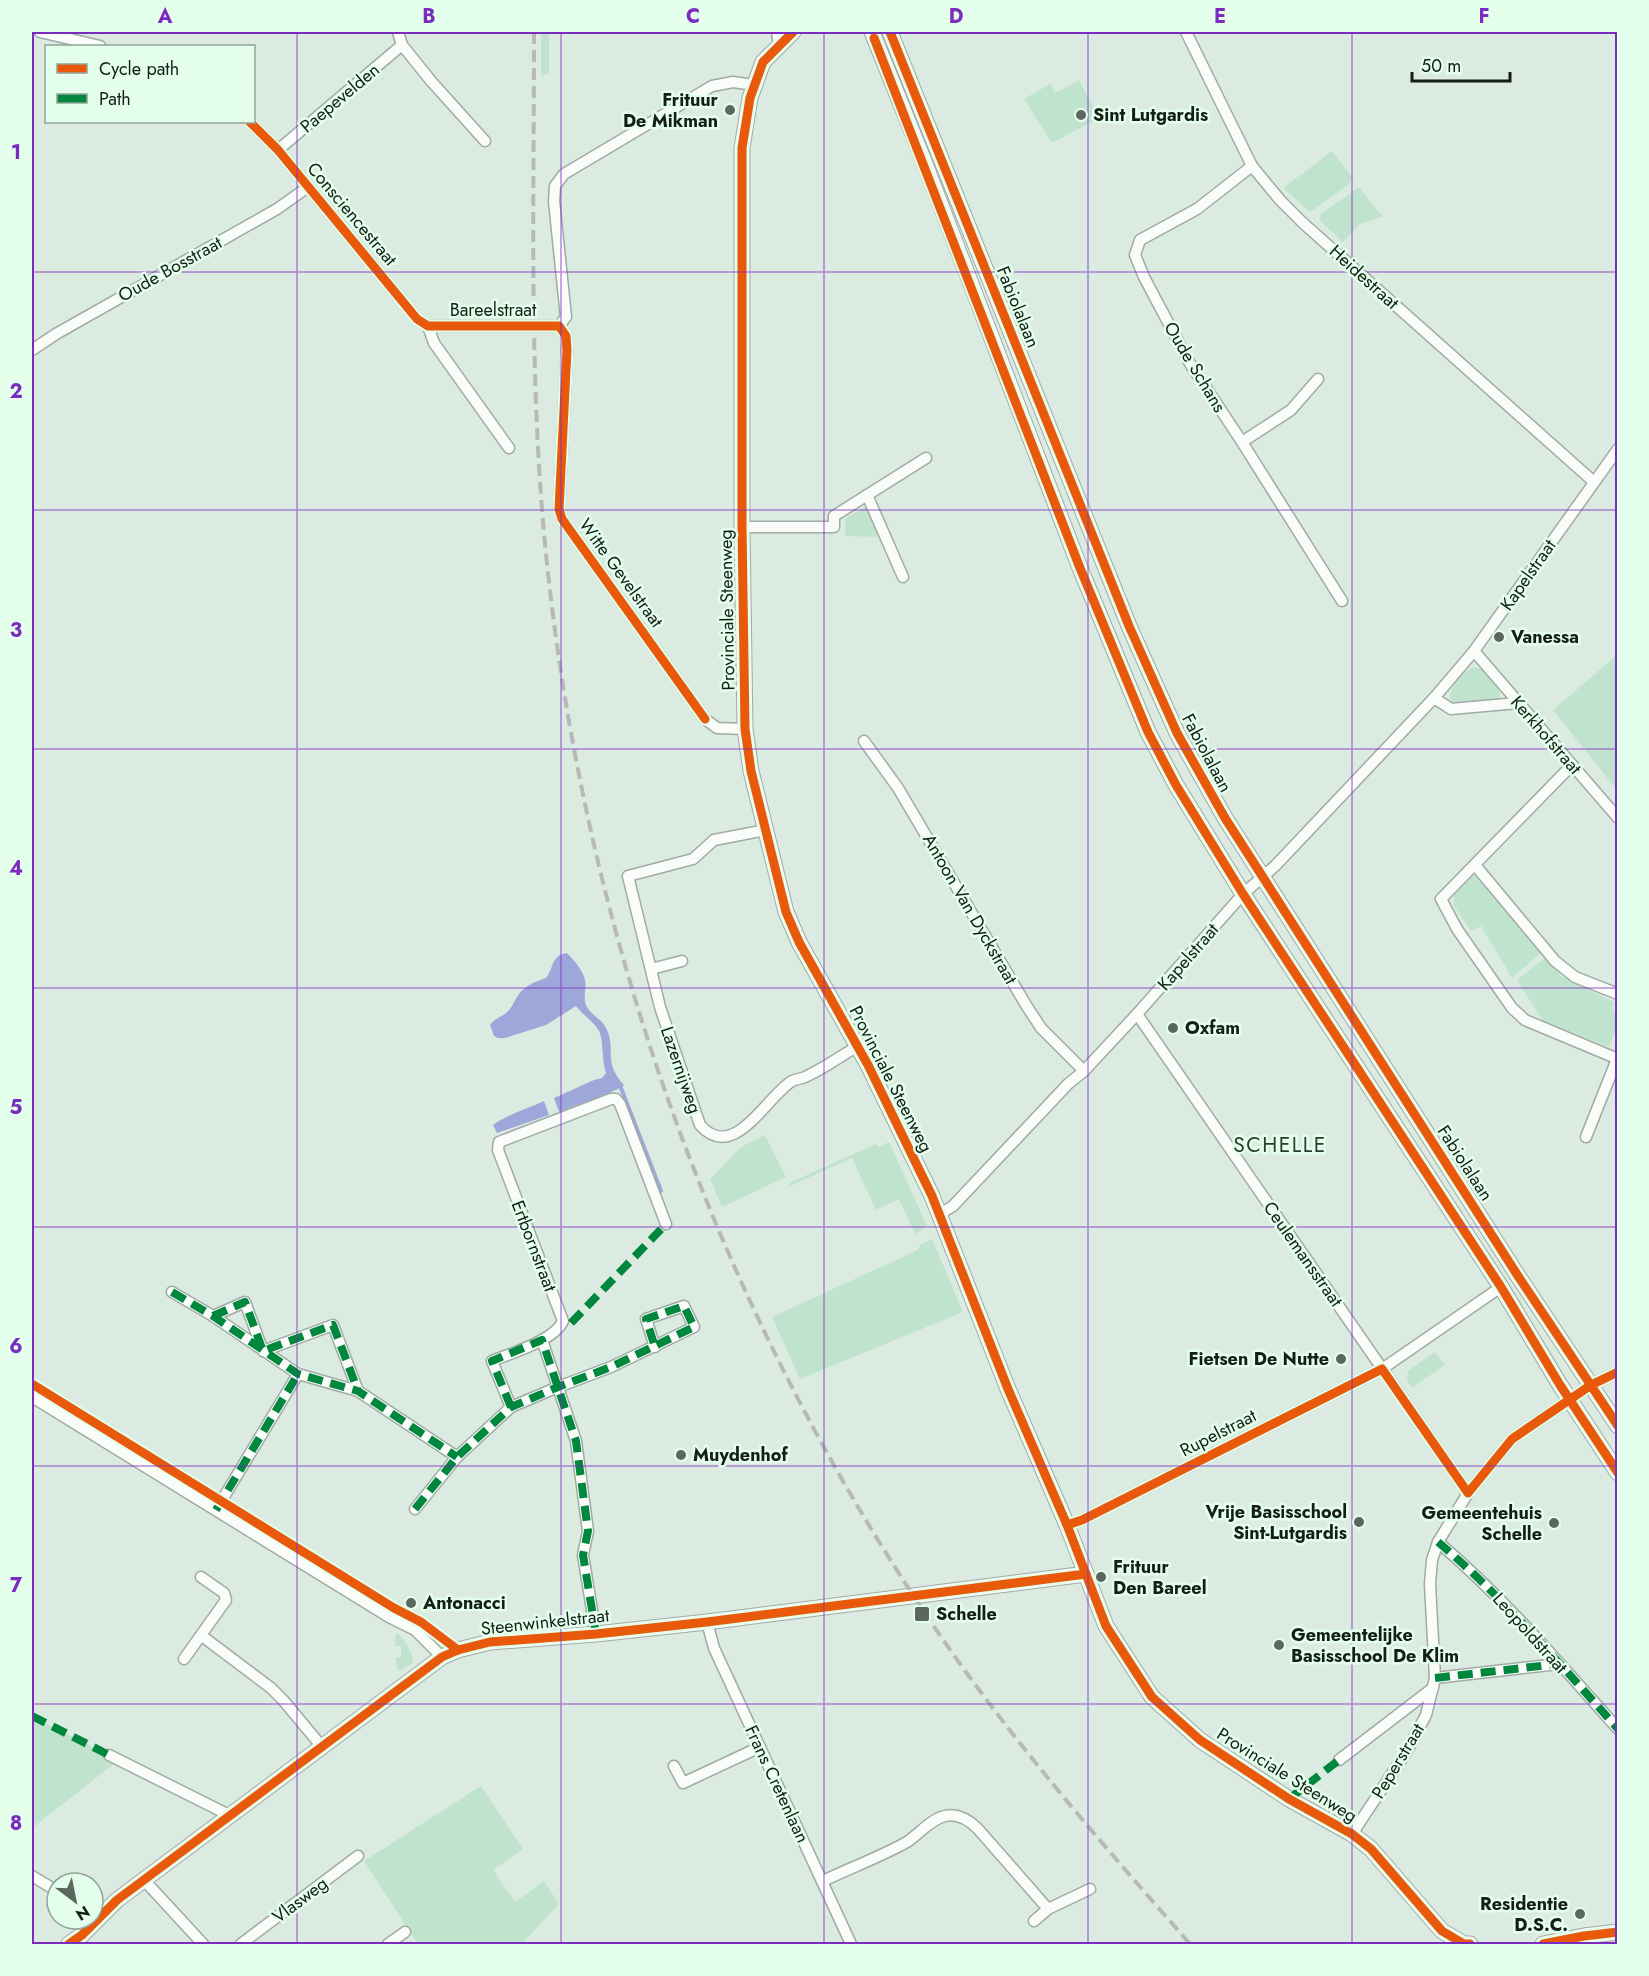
<svg xmlns="http://www.w3.org/2000/svg" width="1649" height="1976" viewBox="0 0 1649 1976" font-family="Jost,sans-serif">
  <style>
    .green { fill: #c0e3cd }
    .water { fill: #9ea7d9 }
    .lines { fill: none; stroke-linecap: round; stroke-linejoin: round }
    .stream { stroke: #9ea7d9; stroke-width: 4 }
    .street-casing { stroke: #9faba3; stroke-width: 13 }
    .secondary-casing { stroke: #9faba3; stroke-width: 17 }
    .street { stroke: #fafcfa; stroke-width: 10 }
    .secondary { stroke: #f6f8f8; stroke-width: 15 }
    .rail { stroke: #b6b9b6; stroke-width: 4; stroke-dasharray: 12 6; stroke-linecap: butt }
    .quiet { stroke: #00873e; stroke-width: 8; stroke-dasharray: 15 8; stroke-linecap: butt }
    .cycleway-casing { stroke: #e3ffec; stroke-width: 13 }
    .cycleway { stroke: #e8590c; stroke-width: 9 }
    .grid { fill: none; stroke: #7b2cbf; stroke-width: 1.5; stroke-opacity: 0.55 }
    .poi-dot { fill: #5a665e; stroke: #e3ffec; stroke-width: 2 }
    .labels { text-anchor: middle; dominant-baseline: central; stroke-width: 5; stroke-linejoin: round; paint-order: stroke }
    .street-label { font-size: 18px; fill: #141e17; stroke: #e3ffec }
    .poi-label { font-size: 18px; font-weight: bold; fill: #141e17; stroke: #e3ffec; text-anchor: start }
    .quarter-label { font-size: 21px; letter-spacing: 1.5px; fill: #263c2e; stroke: #e3ffec }
    .neatline { fill: none; stroke: #7b2cbf; stroke-width: 2 }
    .grid-label { font-size: 20px; text-anchor: middle; font-weight: bold; fill: #7b2cbf }
  </style>
  <rect width="100%" height="100%" fill="#dcebe1"/>
  <g class="green">
    <polygon points="541,32 549,32 549,73 541,76"/>
    <polygon points="1079,80 1099,118 1052,143 1024,99 1050,84 1055,93"/>
    <polygon points="1332,151 1353,178 1348,185 1310,212 1283,188"/>
    <polygon points="1359,187 1379,213 1384,216 1360,224 1343,242 1319,220 1321,214"/>
    <polygon points="867,506 878,537 845,536 845,519"/>
    <polygon points="1617,655 1617,790 1553,710"/>
    <path d="M1474 667C1487 668 1501 686 1500 698L1494 703 1489 699 1462 702 1459 706 1455 705 1450 698C1450 687 1464 671 1474 667Z"/>
    <polygon points="1473,876 1478,876 1542,952 1512,978 1481,926 1471,931 1454,906 1454,895"/>
    <path d="M1546 957 1561 976 1614 1002 1613 1009C1621 1024 1615 1032 1609 1047L1543 1021 1517 980Z"/>
    <polygon points="765,1135 786,1177 722,1207 710,1179 741,1147"/>
    <polygon points="889,1142 927,1226 915,1234 899,1199 876,1210 852,1158 790,1186 789,1183 876,1144 878,1147"/>
    <polygon points="932,1239 963,1312 800,1379 772,1317 918,1250 920,1245"/>
    <polygon points="1435,1352 1445,1365 1412,1388 1407,1380 1408,1371"/>
    <path d="M398 1633C405 1642 413 1651 413 1663L400 1671 397 1670 396 1657H401V1646H395V1635Z"/>
    <polygon points="32,1716 119,1760 32,1828"/>
    <polygon points="481,1786 523,1849 493,1870 515,1902 544,1881 559,1904 522,1944 418,1944 364,1861"/>
  </g>
  <g class="water">
    <path d="M567 953C573 959 584 972 585 980 587 990 582 998 587 1007 592 1016 602 1019 606 1028 617 1049 602 1061 624 1085 617 1092 573 1106 559 1112L554 1098 594 1080 602 1078 606 1073C601 1059 604 1041 599 1031 595 1023 582 1014 576 1006L546 1025 505 1038H498L494 1036 490 1025C495 1018 500 1018 506 1013 512 1008 513 1003 517 997 523 986 535 982 546 978 554 968 551 955 567 953Z"/>
    <path d="M544 1101 549 1115 497 1133 493 1125C508 1114 527 1109 544 1101Z"/>
  </g>
  <g class="lines">
    <polyline class="stream" points="621,1088 661,1191"/>
    <defs>
      <g id="street">
        <polyline points="40,32 100,46"/>
        <polyline points="398,32 402,45"/>
        <polyline points="777,32 779,45"/>
        <polyline points="1186,32 1252,166 1280,200 1303,223 1594,482"/>
        <polyline points="250,122 278,150 417,319 428,326 434,343 509,448"/>
        <polyline points="278,150 402,45 431,81 485,141"/>
        <polyline points="1252,166 1197,209 1140,240 1135,255 1144,277 1189,362 1242,442 1342,601"/>
        <polyline points="428,326 559,326"/>
        <polyline points="559,326 566,336 567,350 559,509 562,519 705,719 717,728 745,729"/>
        <polyline points="559,326 566,317 554,201 555,186 564,174 712,86 733,82 754,85"/>
        <polyline points="32,350 56,334 277,209 308,187"/>
        <polyline points="1242,442 1291,410 1318,379"/>
        <polyline points="867,495 903,577"/>
        <polyline points="742,527 834,527 834,516 926,458"/>
        <polyline points="1474,651 1618,818"/>
        <polyline points="1434,698 1451,709 1518,703"/>
        <polyline points="864,741 898,788 1026,1005 1041,1028 1084,1071"/>
        <polyline points="1572,765 1441,899 1457,929 1512,1008 1525,1020 1618,1059"/>
        <path d="M766 830 714 840 693 859 628 876 660 1007 700 1125C734 1163 765 1098 792 1081 796 1079 801 1079 805 1077 823 1069 841 1056 858 1046"/>
        <polyline points="1475,865 1555,961 1575,977 1618,994"/>
        <polyline points="651,969 682,961"/>
        <polyline points="1137,1014 1468,1493"/>
        <polyline points="1586,1137 1617,1059"/>
        <polyline points="940,1214 953,1206 1068,1084 1084,1071 1137,1014 1243,894 1275,866 1434,698 1474,651 1618,449"/>
        <polyline points="172,1292 213,1316 298,1374 358,1391 457,1457"/>
        <polyline points="213,1316 245,1302 263,1351 333,1325 358,1391"/>
        <polyline points="542,1340 576,1441 588,1531 583,1555 596,1634"/>
        <polyline points="32,1397 389,1617 415,1630 442,1657"/>
        <path d="M511 1407 492 1361C511 1353 554 1341 563 1321L498 1150 499 1142 611 1099H616L620 1104 666 1224"/>
        <polyline points="415,1509 457,1457 511,1407 558,1387 611,1367 694,1327 684,1306 646,1319 655,1347"/>
        <polyline points="216,1510 298,1374"/>
        <polyline points="1067,1525 1082,1520 1382,1369 1501,1287"/>
        <path d="M1438 1542C1504 1598 1560 1664 1618 1729"/>
        <polyline points="707,1622 714,1648 851,1944"/>
        <polyline points="202,1636 271,1688 283,1700 323,1748"/>
        <polyline points="184,1659 226,1600 224,1593 201,1577"/>
        <polyline points="1435,1678 1558,1664"/>
        <polyline points="109,1755 231,1816"/>
        <polyline points="1339,1760 1433,1688"/>
        <polyline points="674,1766 683,1783 760,1747"/>
        <polyline points="1352,1834 1407,1751 1426,1715 1435,1678 1430,1584 1432,1560 1438,1542 1468,1493 1512,1439 1591,1385 1618,1372"/>
        <polyline points="32,1876 57,1891"/>
        <polyline points="144,1880 203,1944"/>
        <path d="M823 1881C850 1868 880 1857 907 1842 919 1834 931 1819 945 1816 958 1813 969 1820 978 1829L1048 1909 1090 1889"/>
        <polyline points="1034,1921 1048,1909"/>
        <polyline points="241,1944 358,1856"/>
        <polyline points="388,1944 405,1932"/>
      </g>
      <g id="secondary">
        <polyline points="793,32 763,62 750,98 742,148 742,527 745,729 751,771 786,912 799,942 868,1065 932,1196 1008,1389 1067,1525 1106,1626 1152,1697 1200,1740 1289,1799 1352,1834 1371,1849 1442,1931 1464,1944 1470,1944"/>
        <polyline points="872,32 924,161 1080,568 1148,732 1176,785 1243,894 1501,1287 1560,1385 1618,1473"/>
        <polyline points="890,32 1129,626 1177,733 1225,818 1518,1276 1618,1426"/>
        <polyline points="69,1944 82,1935 117,1900 442,1657 458,1650 490,1642 596,1634 707,1622 1086,1574"/>
        <polyline points="1543,1944 1584,1936 1618,1932"/>
      </g>
    </defs>
    <use href="#street" class="street-casing"/>
    <use href="#secondary" class="secondary-casing"/>
    <use href="#street" class="street"/>
    <use href="#secondary" class="secondary"/>
    <path class="rail" d="M534 32C534 202 529 374 545 544 583 937 721 1320 946 1644 1020 1750 1105 1847 1190 1944"/>
    <g class="quiet">
      <polyline points="172,1292 213,1316 298,1374 358,1391 457,1457"/>
      <polyline points="213,1316 245,1302 263,1351 333,1325 358,1391"/>
      <polyline points="571,1323 666,1224"/>
      <polyline points="511,1407 492,1361 542,1340 576,1441 588,1531 583,1555 596,1634"/>
      <polyline points="415,1509 457,1457 511,1407 558,1387 611,1367 694,1327 684,1306 646,1319 655,1347"/>
      <polyline points="216,1510 298,1374"/>
      <path d="M1438 1542C1504 1598 1560 1664 1618 1729"/>
      <polyline points="1435,1678 1558,1664"/>
      <polyline points="32,1716 109,1755"/>
      <polyline points="1289,1799 1339,1760"/>
    </g>
    <defs>
      <g id="cycleway">
        <polyline points="793,32 763,62 750,98 742,148 742,527 745,729 751,771 786,912 799,942 868,1065 932,1196 1008,1389 1067,1525 1106,1626 1152,1697 1200,1740 1289,1799 1352,1834 1371,1849 1442,1931 1464,1944 1470,1944"/>
        <polyline points="890,32 1129,626 1177,733 1225,818 1518,1276 1618,1426"/>
        <polyline points="874,38 1080,568 1148,732 1176,785 1243,894 1501,1287 1560,1385 1618,1473"/>
        <polyline points="250,122 278,150 417,319 428,326 559,326 566,336 567,350 559,509 562,519 705,719"/>
        <polyline points="32,1384 394,1608 421,1622 458,1650"/>
        <polyline points="1067,1525 1082,1520 1382,1369 1468,1493 1512,1439 1591,1385 1618,1372"/>
        <polyline points="69,1944 82,1935 117,1900 442,1657 458,1650 490,1642 596,1634 707,1622 1086,1574"/>
        <polyline points="1543,1944 1584,1936 1618,1932"/>
      </g>
    </defs>
    <use href="#cycleway" class="cycleway-casing"/>
    <use href="#cycleway" class="cycleway"/>
  </g>
  <path class="grid" d="M297 32V1944M561 32V1944M824 32V1944M1088 32V1944M1352 32V1944M32 272H1618M32 510H1618M32 749H1618M32 988H1618M32 1227H1618M32 1466H1618M32 1704H1618"/>
  <g class="poi-dot">
    <circle cx="730" cy="110" r="6"/>
    <circle cx="1081" cy="115" r="6"/>
    <circle cx="1499" cy="637" r="6"/>
    <circle cx="1173" cy="1028" r="6"/>
    <circle cx="1341" cy="1359" r="6"/>
    <circle cx="681" cy="1455" r="6"/>
    <circle cx="1359" cy="1522" r="6"/>
    <circle cx="1554" cy="1523" r="6"/>
    <circle cx="1101" cy="1577" r="6"/>
    <circle cx="411" cy="1603" r="6"/>
    <rect x="914" y="1606" width="16" height="16" rx="3"/>
    <circle cx="1279" cy="1645" r="6"/>
    <circle cx="1580" cy="1914" r="6"/>
  </g>
  <g class="labels">
    <g class="street-label">
      <text transform="translate(340 98) rotate(-40)">Paepevelden</text>
      <text transform="translate(352 214) rotate(50)">Consciencestraat</text>
      <text transform="translate(170 269) rotate(-29)">Oude Bosstraat</text>
      <text transform="translate(1364 277) rotate(42)">Heidestraat</text>
      <text transform="translate(1018 307) rotate(68)">Fabiolalaan</text>
      <text x="493" y="310">Bareelstraat</text>
      <text transform="translate(1195 367) rotate(59)">Oude Schans</text>
      <text transform="translate(621 573) rotate(54)">Witte Gevelstraat</text>
      <text transform="translate(1528 575) rotate(-55)">Kapelstraat</text>
      <text transform="translate(727 610) rotate(-91)">Provinciale Steenweg</text>
      <text transform="translate(1546 735) rotate(49)">Kerkhofstraat</text>
      <text transform="translate(1207 753) rotate(62)">Fabiolalaan</text>
      <text transform="translate(970 909) rotate(60)">Antoon Van Dyckstraat</text>
      <text transform="translate(1188 957) rotate(-49)">Kapelstraat</text>
      <text transform="translate(681 1070) rotate(71)">Lazernijweg</text>
      <text transform="translate(891 1079) rotate(63)">Provinciale Steenweg</text>
      <text transform="translate(1465 1163) rotate(57)">Fabiolalaan</text>
      <text transform="translate(534 1246) rotate(69)">Ertbornstraat</text>
      <text transform="translate(1303 1254) rotate(55)">Ceulemansstraat</text>
      <text transform="translate(1218 1433) rotate(-27)">Rupelstraat</text>
      <text transform="translate(545 1622) rotate(-6)">Steenwinkelstraat</text>
      <text transform="translate(1530 1633) rotate(48)">Leopoldstraat</text>
      <text transform="translate(1398 1761) rotate(-59)">Peperstraat</text>
      <text transform="translate(1287 1775) rotate(32)">Provinciale Steenweg</text>
      <text transform="translate(777 1784) rotate(65)">Frans Cretenlaan</text>
      <text transform="translate(300 1900) rotate(-37)">Vlasweg</text>
    </g>
    <g class="poi-label">
      <text x="718" y="100" text-anchor="end">Frituur<tspan x="718" dy="21">De Mikman</tspan></text>
      <text x="1093" y="115">Sint Lutgardis</text>
      <text x="1511" y="637">Vanessa</text>
      <text x="1185" y="1028">Oxfam</text>
      <text x="1329" y="1359" text-anchor="end">Fietsen De Nutte</text>
      <text x="693" y="1455">Muydenhof</text>
      <text x="1347" y="1512" text-anchor="end">Vrije Basisschool<tspan x="1347" dy="21">Sint-Lutgardis</tspan></text>
      <text x="1542" y="1513" text-anchor="end">Gemeentehuis<tspan x="1542" dy="21">Schelle</tspan></text>
      <text x="1113" y="1567">Frituur<tspan x="1113" dy="21">Den Bareel</tspan></text>
      <text x="423" y="1603">Antonacci</text>
      <text x="936" y="1614">Schelle</text>
      <text x="1291" y="1635">Gemeentelijke<tspan x="1291" dy="21">Basisschool De Klim</tspan></text>
      <text x="1568" y="1904" text-anchor="end">Residentie<tspan x="1568" dy="21">D.S.C.</tspan></text>
    </g>
    <g class="quarter-label">
      <text x="1280" y="1145">SCHELLE</text>
    </g>
  </g>
  <rect width="1649" height="1976" fill="none" stroke="#e3ffec" stroke-width="66"/>
  <rect x="45" y="45" width="210" height="78" fill="#e3ffec" stroke="#90a597" stroke-width="1.5"/>
  <rect x="57" y="64" width="30" height="9" fill="#e8590c" stroke="#90a597" stroke-width="1.5"/>
  <text x="99" y="75" font-size="18" fill="#141e17">Cycle path</text>
  <rect x="57" y="94" width="30" height="9" fill="#00873e" stroke="#90a597" stroke-width="1.5"/>
  <text x="99" y="105" font-size="18" fill="#141e17">Path</text>
  <g transform="translate(75 1901) rotate(148)"><circle r="28" fill="#e3ffec" stroke="#90a597" stroke-width="1.5"/>
  <path d="M0-4.5L10 22L0 15L-10 22Z" fill="#5a665e"/>
  <text y="-9" font-size="16" font-weight="bold" text-anchor="middle" fill="#141e17">N</text>
  </g>
  <path d="M1412 72v9h98v-9" fill="none" stroke="#141e17" stroke-width="3"/>
  <text x="1421" y="72" font-size="18" fill="#141e17" stroke="#e3ffec" stroke-width="4.5" paint-order="stroke">50 m</text>
  <rect x="33" y="33" width="1583" height="1910" class="neatline"/>
  <g class="grid-label">
    <text x="165" y="23">A</text>
    <text x="429" y="23">B</text>
    <text x="693" y="23">C</text>
    <text x="956" y="23">D</text>
    <text x="1220" y="23">E</text>
    <text x="1484" y="23">F</text>
    <text x="16" y="159">1</text>
    <text x="16" y="398">2</text>
    <text x="16" y="637">3</text>
    <text x="16" y="875">4</text>
    <text x="16" y="1114">5</text>
    <text x="16" y="1353">6</text>
    <text x="16" y="1592">7</text>
    <text x="16" y="1830">8</text>
  </g>
</svg>
